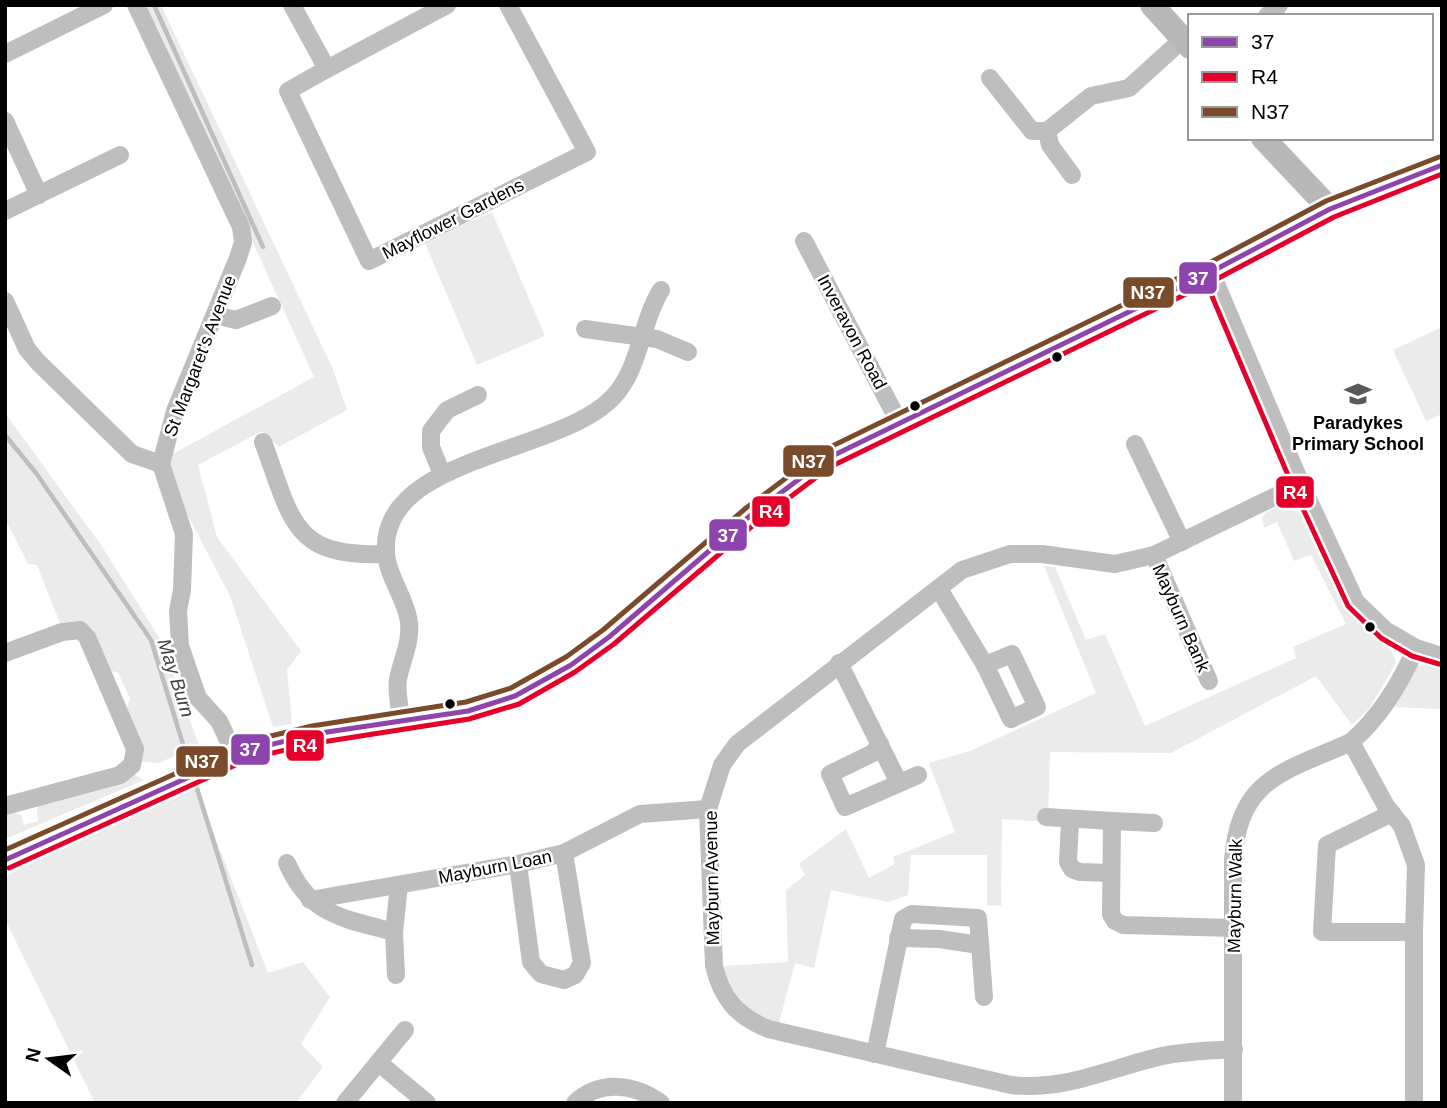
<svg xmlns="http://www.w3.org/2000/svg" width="1447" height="1108" viewBox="0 0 1447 1108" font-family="Helvetica,sans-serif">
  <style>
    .green { fill: #ebebeb }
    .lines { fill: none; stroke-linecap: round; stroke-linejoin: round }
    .stream { stroke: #bebebe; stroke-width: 4.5 }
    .street { stroke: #bebebe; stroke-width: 18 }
    .secondary { stroke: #b8b8b8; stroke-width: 24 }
    .bus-1-casing { stroke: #fff; stroke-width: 10 }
    .bus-2-casing { stroke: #fff; stroke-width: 10 }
    .bus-3-casing { stroke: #fff; stroke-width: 10 }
    .bus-1 { stroke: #8e44ad; stroke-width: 5 }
    .bus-2 { stroke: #e4002b; stroke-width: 5 }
    .bus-3 { stroke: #7a4b2a; stroke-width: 5 }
    .bus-dot { fill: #000; stroke: #fff; stroke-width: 2.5 }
    .labels { text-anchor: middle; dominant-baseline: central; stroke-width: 5; stroke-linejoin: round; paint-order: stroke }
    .street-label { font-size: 18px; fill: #000; stroke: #fff }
    .poi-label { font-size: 18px; font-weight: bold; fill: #000; stroke: #fff }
    .water-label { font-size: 19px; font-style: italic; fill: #434343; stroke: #fff }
    .line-badge { stroke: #fff; stroke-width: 2.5 }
    .badge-label { font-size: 19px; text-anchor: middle; font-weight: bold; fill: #fff }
  </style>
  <rect width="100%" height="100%" fill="#fff"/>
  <g class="green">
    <polygon points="145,5 161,5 332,367 347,410 279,447 262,431 198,465 217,537 301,651 287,670 292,724 273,727 230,596 174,489 169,456 314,377"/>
    <polygon points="492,212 545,336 477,365 424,241"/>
    <polygon points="1442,327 1442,414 1426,421 1393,350"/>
    <polygon points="5,413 101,545 162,642 199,745 159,763 142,762 142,744 127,707 130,698 118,673 109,670 93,629 77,621 60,623 37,565 28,564 5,518"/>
    <path d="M1277 507 1303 513C1317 544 1328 586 1351 612 1370 634 1386 630 1396 663L1369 709 1352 725 1316 676 1171 753 1050 752 1048 822 1002 819 1001 906 987 905V855H911L908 895 888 902 831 890 814 968 795 963 779 1023C748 1015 729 998 724 966L788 962 786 890 805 875 799 864 846 829 869 878 895 864 893 857 955 832 929 763 970 751 1096 693 1044 566 1055 567 1086 640 1105 634 1145 726 1296 658 1293 647 1346 624 1311 555 1294 561 1277 522 1264 528 1262 519 1265 513Z"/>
    <polygon points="1433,663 1442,665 1442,709 1393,707 1417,666"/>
    <polygon points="133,774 144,780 5,839 5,811 21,815 24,825 38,821 37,807 41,803"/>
    <polygon points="194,783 268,973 303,962 330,997 301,1044 323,1067 296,1103 95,1103 5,919 5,876"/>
  </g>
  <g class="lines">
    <g class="stream">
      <polyline points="154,5 263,247"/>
      <polyline points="5,435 36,473 151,640 190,767"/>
      <polyline points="195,782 252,965"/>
    </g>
    <g class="street">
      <polyline points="136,5 241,227 243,242 238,258 175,411 161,464 184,534 182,590 178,611 180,646 198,698 219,721 235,755"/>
      <polyline points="292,5 327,69 288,91 369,261 587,152 508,5"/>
      <polyline points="1267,16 1279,5"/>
      <polyline points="5,54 104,5"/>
      <polyline points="327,69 447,5"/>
      <polyline points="990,78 1032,131 1047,131 1050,145 1072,175"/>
      <polyline points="5,121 39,195"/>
      <polyline points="1047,131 1091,96 1129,88 1183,39"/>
      <polyline points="5,211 120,155"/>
      <polyline points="804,241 900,424"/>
      <polyline points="1211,272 1301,484 1356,602 1385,630 1416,648 1442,656"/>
      <polyline points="5,301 27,349 38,362 132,454 161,464"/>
      <polyline points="215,315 236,320 272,306"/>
      <polyline points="585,329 657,339 688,352"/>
      <path d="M263 442C292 519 291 558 386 554"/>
      <polyline points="1135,444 1182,542"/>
      <polyline points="442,474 431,447 431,431 447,410 478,395"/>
      <polyline points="1154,555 1209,681"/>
      <polyline points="939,589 985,665"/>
      <polyline points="5,653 62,632 80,630 87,637 135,749 132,765 120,775 5,806"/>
      <polygon points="1012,654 1037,707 1011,719 985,665"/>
      <polyline points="839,663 899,783"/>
      <path d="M401 721C400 707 396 692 398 679 402 659 411 644 409 622 406 598 387 576 386 552 380 455 561 455 614 396 640 368 641 322 661 290"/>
      <polyline points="1351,742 1386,806 1402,826 1416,865 1414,932"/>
      <polyline points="880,744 873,753 830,774 845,807 918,775"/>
      <polyline points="1392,813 1327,845 1322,932 1414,932 1414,1103"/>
      <polyline points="1046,817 1112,821 1111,914 1115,921 1123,925 1234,928"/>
      <polyline points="1070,820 1068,862 1072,869 1080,872 1110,873"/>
      <polyline points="1112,821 1154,823"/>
      <path d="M287 863C310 916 343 918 394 932L399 885"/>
      <polyline points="518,864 531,962 541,974 564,980 575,975 582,963 564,853"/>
      <polyline points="310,900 518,864 564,853 640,814 708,809"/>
      <polyline points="394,932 396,975"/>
      <polyline points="898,938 939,939 979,945"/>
      <path d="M1234 1049C1209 1051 1182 1051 1158 1057 1108 1069 1064 1091 1011 1085L768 1029C737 1016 722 999 714 966L708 809 722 765 737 744 962 570 1010 554H1042L1115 564 1154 555 1301 484"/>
      <polyline points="875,1054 903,919 912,914 978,918 984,997"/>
      <polyline points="379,1063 427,1103"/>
      <polyline points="345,1103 405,1030"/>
      <path d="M575 1103C600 1079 635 1084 661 1103"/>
      <path d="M1233 1103V860C1239 777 1285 772 1351 742 1380 717 1401 682 1416 648"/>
    </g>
    <g class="secondary">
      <polyline points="1152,5 1190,47"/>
      <polyline points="1263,138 1330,209"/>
      <path d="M5 860C57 836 108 813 159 789 193 774 226 756 262 746 307 734 356 727 402 721 447 714 490 711 530 689 642 629 721 526 826 459L1211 272 1330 209 1442 165"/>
    </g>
    <defs>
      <polyline id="bus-1" points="5,860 249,750 314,734 468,711 515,696 571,665 609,637 751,515 826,459 1211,272 1330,209 1442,165"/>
      <g id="bus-2">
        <polyline points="1203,275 1293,487 1348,606 1381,638 1412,656 1439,664"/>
        <polyline points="9,868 251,758 316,743 469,719 519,704 575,672 614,644 757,522 830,467 1215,280 1334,217 1442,174"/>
      </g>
      <polyline id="bus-3" points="5,850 246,742 312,726 466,702 511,688 566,657 603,630 746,508 822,451 1207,264 1326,201 1439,157"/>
    </defs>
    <use href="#bus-1" class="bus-1-casing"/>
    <use href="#bus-2" class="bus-2-casing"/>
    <use href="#bus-3" class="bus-3-casing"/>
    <use href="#bus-1" class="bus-1"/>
    <use href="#bus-2" class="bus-2"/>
    <use href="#bus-3" class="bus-3"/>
  </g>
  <defs>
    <symbol id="school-bare" viewBox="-9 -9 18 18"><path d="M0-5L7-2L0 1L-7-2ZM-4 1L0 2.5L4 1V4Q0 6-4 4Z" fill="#595959" stroke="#fff" stroke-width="2.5" paint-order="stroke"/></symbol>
  </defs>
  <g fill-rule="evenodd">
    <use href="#school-bare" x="1339" y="375" width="38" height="38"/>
  </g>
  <g class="bus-dot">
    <circle cx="1057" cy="357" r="6"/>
    <circle cx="915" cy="406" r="6"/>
    <circle cx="1370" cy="627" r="6"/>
    <circle cx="450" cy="704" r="6"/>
  </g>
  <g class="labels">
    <g class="street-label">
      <text transform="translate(453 219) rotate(-27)">Mayflower Gardens</text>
      <text transform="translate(852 332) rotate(62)">Inveravon Road</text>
      <text transform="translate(200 356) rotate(-69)">St Margaret's Avenue</text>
      <text transform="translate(1181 618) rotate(66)">Mayburn Bank</text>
      <text transform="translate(495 867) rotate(-11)">Mayburn Loan</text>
      <text transform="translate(712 878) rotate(-91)">Mayburn Avenue</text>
      <text transform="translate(1235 896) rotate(-89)">Mayburn Walk</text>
    </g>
    <g class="poi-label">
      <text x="1358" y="423">Paradykes<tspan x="1358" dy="21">Primary School</tspan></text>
    </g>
    <g class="water-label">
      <text transform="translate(176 678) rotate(72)">May Burn</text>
    </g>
  </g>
  <g class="line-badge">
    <rect x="1178" y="261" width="40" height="34" rx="7" fill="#8e44ad"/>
    <rect x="1122" y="276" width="53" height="33" rx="7" fill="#7a4b2a"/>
    <rect x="782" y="444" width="53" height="34" rx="7" fill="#7a4b2a"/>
    <rect x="1275" y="475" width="40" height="34" rx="7" fill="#e4002b"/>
    <rect x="751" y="495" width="40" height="33" rx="7" fill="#e4002b"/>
    <rect x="708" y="518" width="40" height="34" rx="7" fill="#8e44ad"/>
    <rect x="285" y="729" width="40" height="33" rx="7" fill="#e4002b"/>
    <rect x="230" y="733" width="41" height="33" rx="7" fill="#8e44ad"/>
    <rect x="175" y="745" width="54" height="33" rx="7" fill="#7a4b2a"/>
  </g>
  <g class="badge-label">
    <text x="1198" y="285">37</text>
    <text x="1148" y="299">N37</text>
    <text x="809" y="468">N37</text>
    <text x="1295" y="499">R4</text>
    <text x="771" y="518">R4</text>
    <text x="728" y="542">37</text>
    <text x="305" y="752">R4</text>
    <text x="250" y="756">37</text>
    <text x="202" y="768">N37</text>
  </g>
  <rect width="1447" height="1108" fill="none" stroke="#000000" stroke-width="14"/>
  <rect x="1188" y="14" width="245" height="126" fill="#ffffff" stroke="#999999" stroke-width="2"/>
  <rect x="1202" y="37" width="35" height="10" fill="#8e44ad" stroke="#999999" stroke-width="2"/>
  <text x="1251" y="49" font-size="21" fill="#000000">37</text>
  <rect x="1202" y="72" width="35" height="10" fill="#e4002b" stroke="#999999" stroke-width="2"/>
  <text x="1251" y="84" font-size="21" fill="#000000">R4</text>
  <rect x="1202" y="107" width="35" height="10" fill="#7a4b2a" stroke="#999999" stroke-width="2"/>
  <text x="1251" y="119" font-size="21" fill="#000000">N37</text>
  <g transform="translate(49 1059) rotate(284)" stroke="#ffffff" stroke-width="5" paint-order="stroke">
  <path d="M0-5L12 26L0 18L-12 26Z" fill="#000000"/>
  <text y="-10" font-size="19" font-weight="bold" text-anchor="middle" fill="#000000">N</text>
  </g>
</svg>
